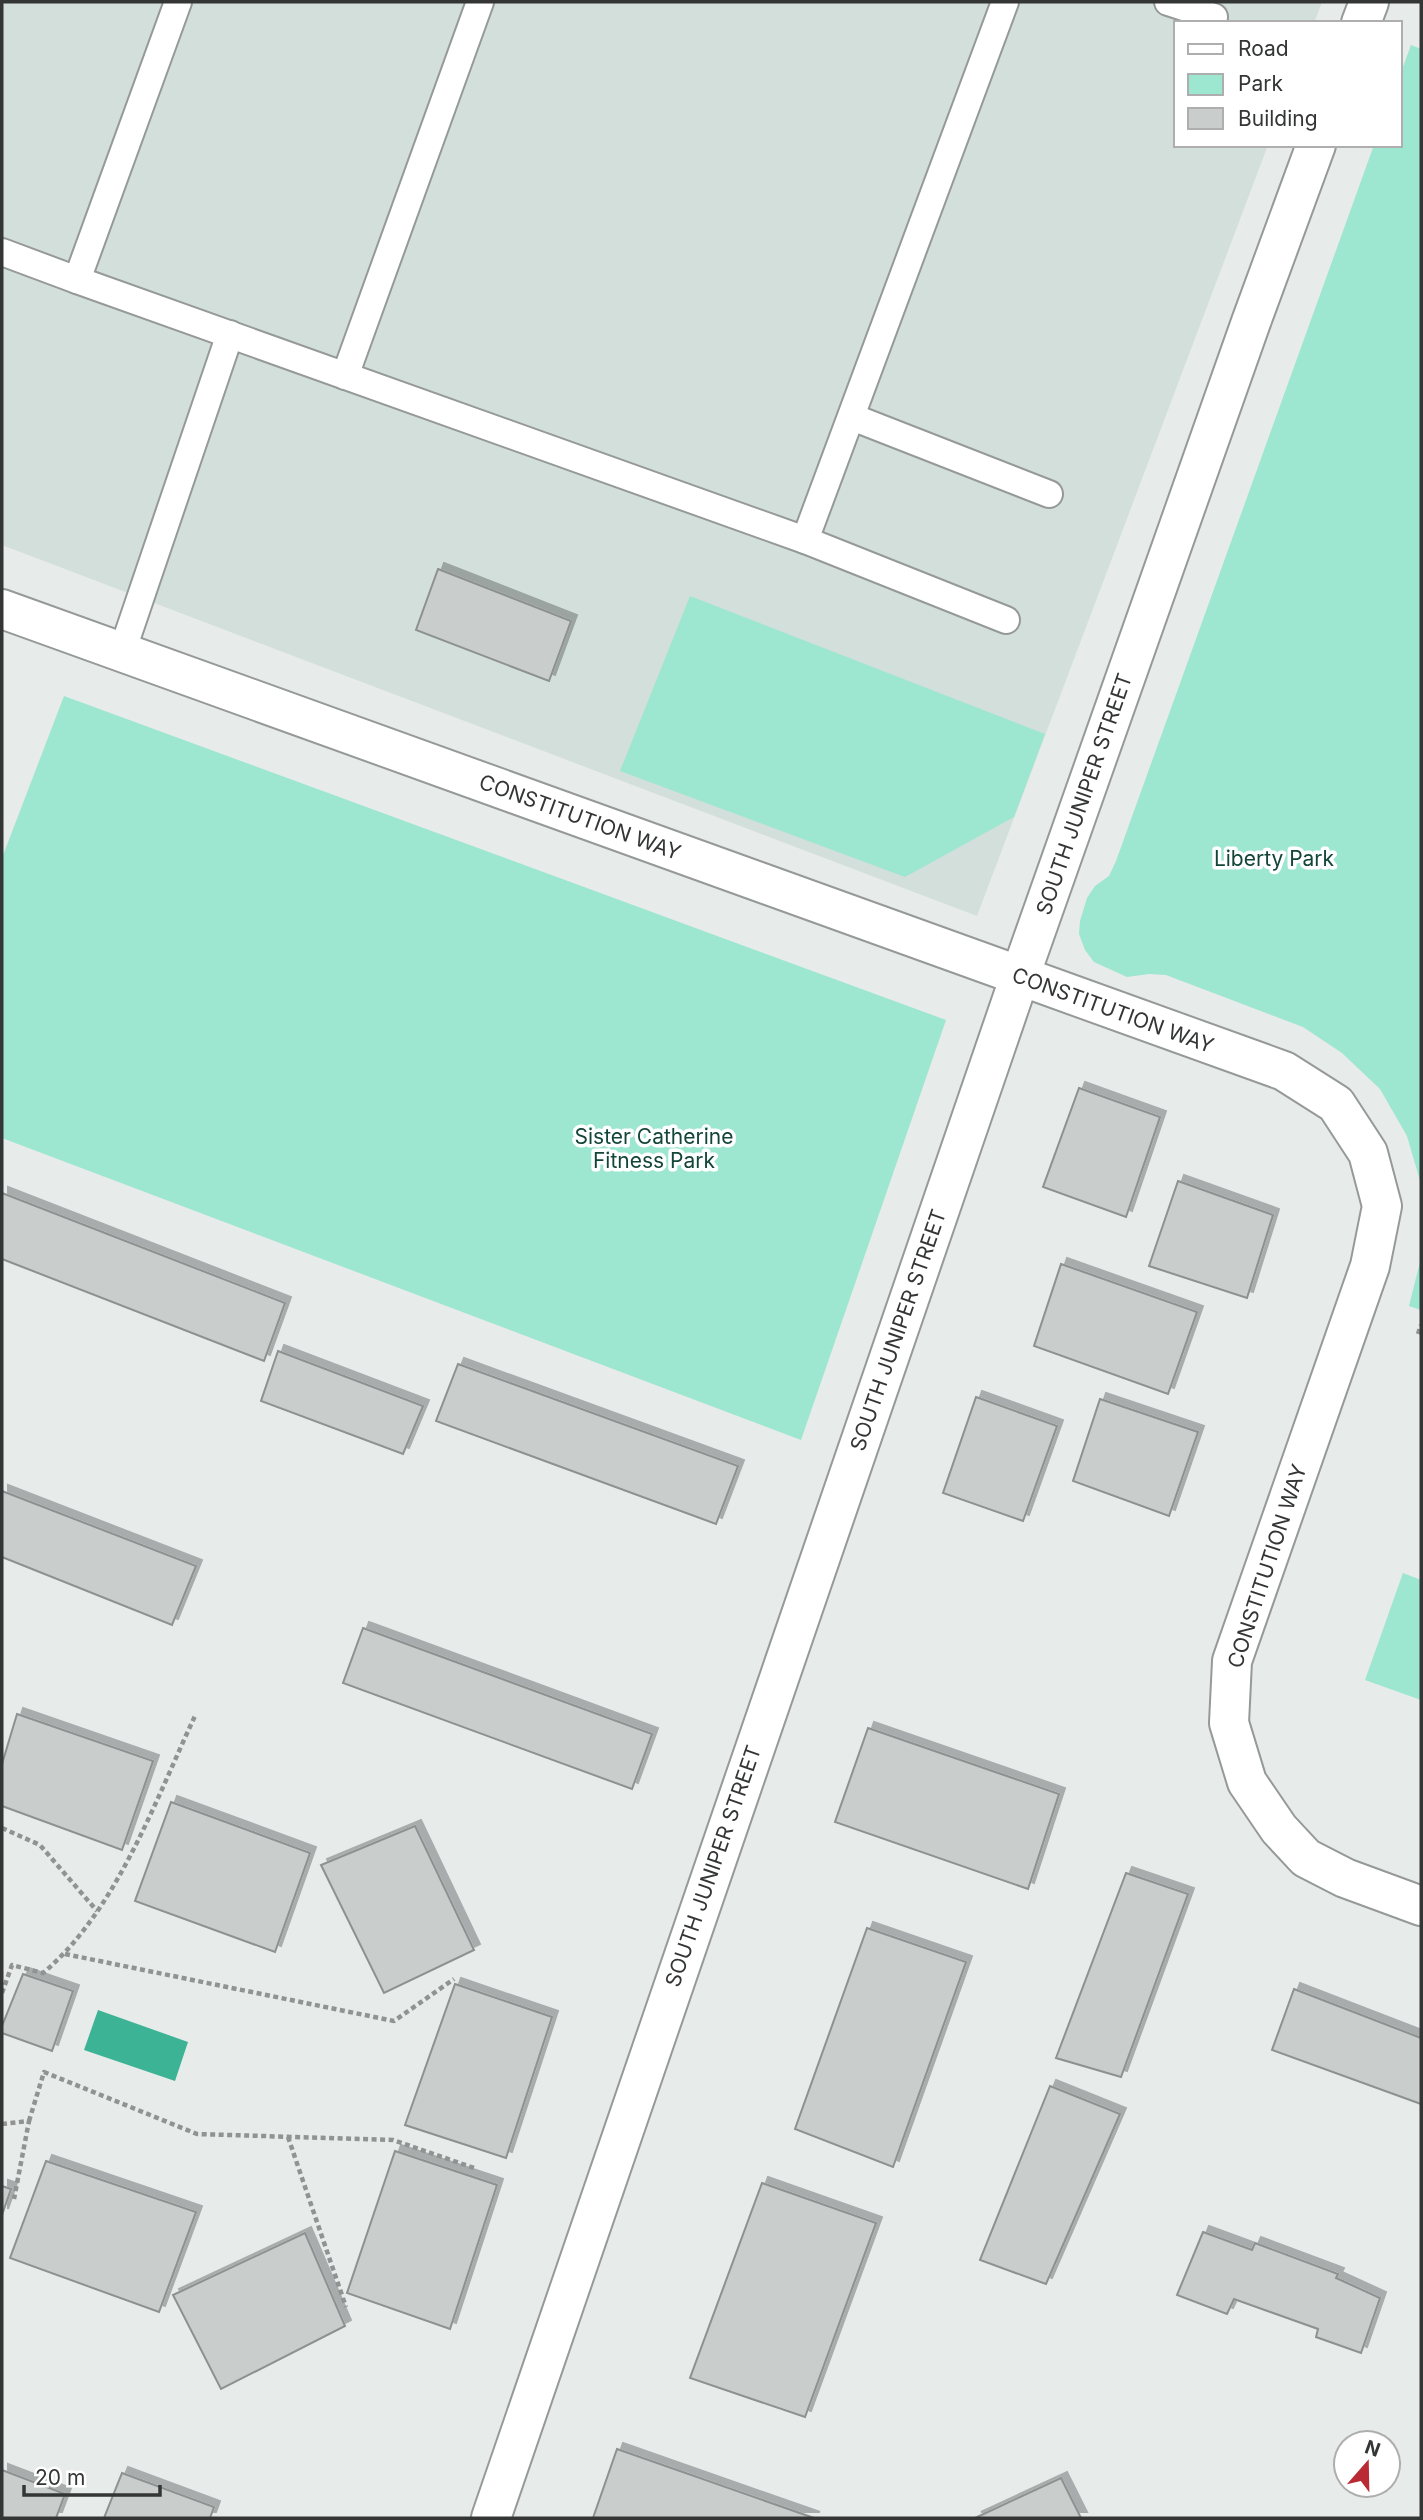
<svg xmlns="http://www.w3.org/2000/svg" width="1423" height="2520" viewBox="0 0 1423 2520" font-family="Inter,sans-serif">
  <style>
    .built { fill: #d3dfdb }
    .green { fill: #9de6cf }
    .water { fill: #3db395 }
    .building { fill: #c9cecc; stroke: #8d9190; stroke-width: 2; filter: url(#shadow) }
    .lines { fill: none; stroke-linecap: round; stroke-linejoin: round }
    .lane-casing { stroke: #959998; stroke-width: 30 }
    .street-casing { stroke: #959998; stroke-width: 42 }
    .path { stroke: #909392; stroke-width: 4.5; stroke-dasharray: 5 3.5; stroke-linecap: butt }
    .lane { stroke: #fff; stroke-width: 26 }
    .street { stroke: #fff; stroke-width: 38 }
    .labels { text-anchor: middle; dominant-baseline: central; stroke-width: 7; stroke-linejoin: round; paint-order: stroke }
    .street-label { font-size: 21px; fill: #343535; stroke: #fff }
    .park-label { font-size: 21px; fill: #134538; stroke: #fff }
  </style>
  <defs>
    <filter id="shadow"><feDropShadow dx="6" dy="-6" stdDeviation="0" flood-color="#0004"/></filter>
  </defs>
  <rect width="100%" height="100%" fill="#e7ebea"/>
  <polygon class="built" points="2,2 1322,2 1314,23 1176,23 1176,145 1268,145 977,916 2,545"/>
  <g class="green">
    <polygon points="1411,45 1421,49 1421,1184 1407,1136 1380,1089 1342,1053 1303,1027 1166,975 1149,974 1127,977 1094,962 1085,950 1079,934 1080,921 1087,898 1095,886 1109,876 1116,861 1374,145 1400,145 1400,75"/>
    <polygon points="690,596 1045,734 1014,817 905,877 620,771"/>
    <polygon points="64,696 946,1020 801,1440 2,1138 2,858"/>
    <polygon points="1421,1258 1421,1310 1409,1306"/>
    <polygon points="1403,1573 1421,1580 1421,1700 1365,1680"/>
  </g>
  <polygon class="water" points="98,2010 188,2042 175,2081 84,2050"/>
  <g class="building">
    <polygon points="438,569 571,621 549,681 416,630"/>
    <polygon points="1079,1088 1160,1117 1126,1217 1043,1187"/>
    <polygon points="1178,1181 1273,1215 1247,1298 1149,1266"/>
    <polygon points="2,1193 285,1303 264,1361 2,1259"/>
    <polygon points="1061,1264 1197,1312 1168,1394 1034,1346"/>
    <polygon points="278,1351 423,1406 403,1454 261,1401"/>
    <polygon points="458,1364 738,1466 716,1524 436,1421"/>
    <polygon points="976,1397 1057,1426 1023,1521 943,1493"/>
    <polygon points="1100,1399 1198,1432 1169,1516 1073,1481"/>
    <polygon points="2,1491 196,1566 172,1625 2,1557"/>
    <polygon points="363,1628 652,1734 632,1789 343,1683"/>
    <polygon points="17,1714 153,1761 122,1850 2,1806 2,1764"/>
    <polygon points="868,1728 1059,1794 1028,1889 835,1822"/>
    <polygon points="171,1802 310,1853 275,1952 135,1901"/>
    <polygon points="415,1826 474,1950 384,1993 321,1865"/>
    <polygon points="1126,1873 1188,1894 1121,2077 1056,2058"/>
    <polygon points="867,1928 966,1962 893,2167 795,2129"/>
    <polygon points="23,1974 73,1991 52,2051 2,2033 2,2026"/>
    <polygon points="455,1984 552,2017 506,2158 405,2125"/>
    <polygon points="1294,1989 1421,2038 1421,2104 1272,2050"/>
    <polygon points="1050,2086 1120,2114 1046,2284 980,2260"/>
    <polygon points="395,2151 497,2185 450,2329 347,2293"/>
    <polygon points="46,2161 196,2212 159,2312 10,2258"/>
    <polygon points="762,2183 876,2223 805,2417 690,2378"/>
    <polygon points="2,2186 11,2189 2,2215"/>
    <polygon points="1203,2232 1252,2250 1255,2243 1338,2274 1336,2278 1380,2298 1361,2353 1316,2337 1318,2329 1234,2299 1227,2314 1177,2295"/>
    <polygon points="305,2233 345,2326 221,2389 173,2295"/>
    <polygon points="617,2449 814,2518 593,2518"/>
    <polygon points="2,2470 65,2494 56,2518 2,2518"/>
    <polygon points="122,2473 214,2507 210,2518 104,2518"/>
    <polygon points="1061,2478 1081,2518 975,2518"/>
  </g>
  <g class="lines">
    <defs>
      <g id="lane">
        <polyline points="1168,2 1214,17"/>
        <polyline points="2,252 77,280 178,2"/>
        <polyline points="77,280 805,540 1005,2"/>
        <polyline points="345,376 480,2"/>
        <polyline points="852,417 1049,494"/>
        <polyline points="805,540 1006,620"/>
        <polyline points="122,652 230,334"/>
      </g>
      <g id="street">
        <polyline points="1361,23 1369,2"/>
        <polyline points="2,609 1284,1071 1336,1104 1368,1153 1382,1206 1370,1266 1232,1661 1229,1723 1247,1782 1279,1829 1306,1858 1345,1878 1421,1906"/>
        <polyline points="491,2518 1020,976 1251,322 1316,145"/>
      </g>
    </defs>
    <use href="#lane" class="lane-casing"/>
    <use href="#street" class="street-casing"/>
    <g class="path">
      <polyline points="1418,1334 1421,1325"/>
      <polyline points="2,1828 40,1845 97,1911"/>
      <polyline points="65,1954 394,2021 454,1979"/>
      <path d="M2 1993 12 1965 43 1973C116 1912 155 1801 195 1716"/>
      <polyline points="29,2121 44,2072 197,2134 393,2140 474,2168"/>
      <polyline points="2,2124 29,2121 14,2199"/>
      <polyline points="288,2137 346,2307"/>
    </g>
    <use href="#lane" class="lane"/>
    <use href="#street" class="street"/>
  </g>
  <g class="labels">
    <g class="street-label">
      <text transform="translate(1084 794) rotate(-71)">SOUTH JUNIPER STREET</text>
      <text transform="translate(580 817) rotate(20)">CONSTITUTION WAY</text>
      <text transform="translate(1113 1010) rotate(20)">CONSTITUTION WAY</text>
      <text transform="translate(898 1330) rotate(-71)">SOUTH JUNIPER STREET</text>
      <text transform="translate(1267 1566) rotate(-72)">CONSTITUTION WAY</text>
      <text transform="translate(713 1866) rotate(-71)">SOUTH JUNIPER STREET</text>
    </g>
    <g class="park-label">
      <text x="1274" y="858">Liberty Park</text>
      <text x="654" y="1136">Sister Catherine<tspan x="654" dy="24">Fitness Park</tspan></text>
    </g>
  </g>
  <rect width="1423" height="2520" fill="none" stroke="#343535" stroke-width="7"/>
  <rect x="1174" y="21" width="228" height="126" fill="#ffffff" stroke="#aeaeae" stroke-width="2"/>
  <rect x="1188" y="44" width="35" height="10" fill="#ffffff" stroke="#aeaeae" stroke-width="2"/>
  <text x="1238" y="56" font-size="21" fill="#343535">Road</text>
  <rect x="1188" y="74" width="35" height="21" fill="#9de6cf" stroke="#aeaeae" stroke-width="2"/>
  <text x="1238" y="91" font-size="21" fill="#343535">Park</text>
  <rect x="1188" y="108" width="35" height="21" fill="#c9cecc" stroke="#aeaeae" stroke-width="2"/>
  <text x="1238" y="126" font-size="21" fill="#343535">Building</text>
  <g transform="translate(1367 2464) rotate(20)"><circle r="33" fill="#ffffff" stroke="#aeaeae" stroke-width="2"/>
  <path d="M0-5L12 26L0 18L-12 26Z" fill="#ba2a34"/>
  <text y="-10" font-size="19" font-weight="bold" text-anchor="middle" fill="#343535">N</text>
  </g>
  <path d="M24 2485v10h136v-10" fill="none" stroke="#343535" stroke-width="3.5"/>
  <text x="35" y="2485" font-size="21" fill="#343535" stroke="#ffffff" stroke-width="5" paint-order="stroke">20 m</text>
</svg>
